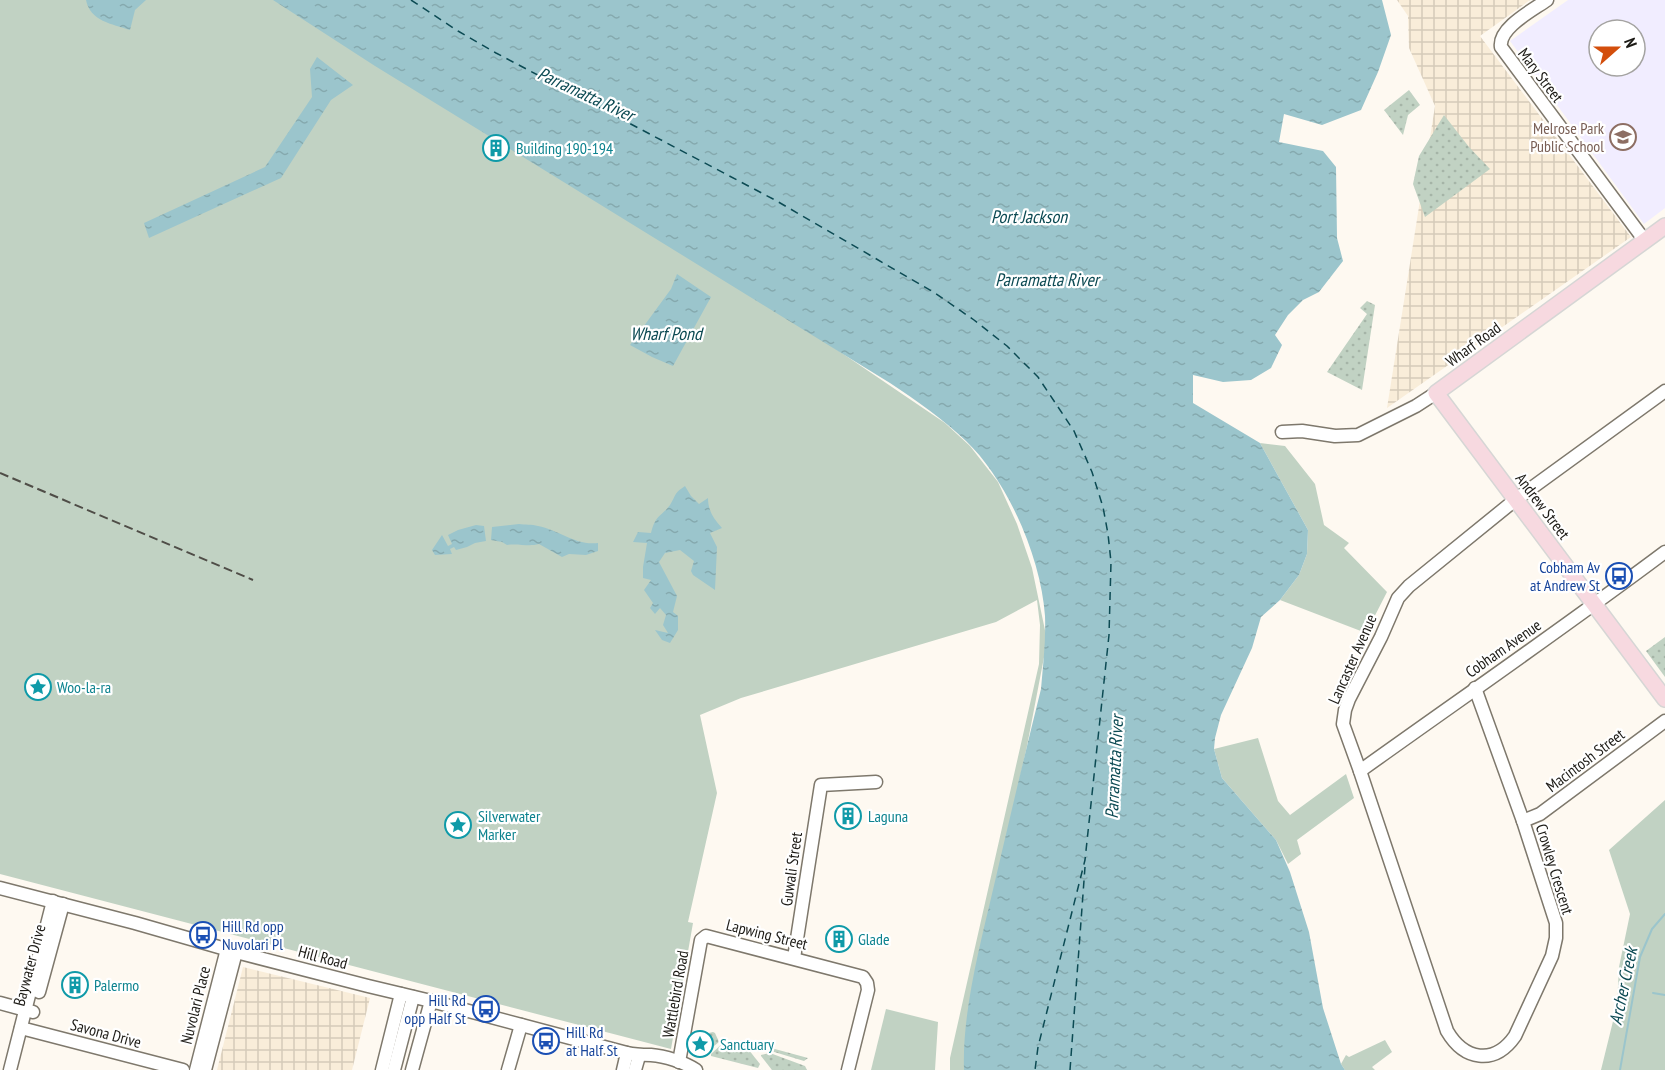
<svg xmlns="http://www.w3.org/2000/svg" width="1665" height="1070" viewBox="0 0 1665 1070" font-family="'PT Sans Narrow',sans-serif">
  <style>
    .industrial { fill: url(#industrial-grid) }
    .education { fill: #f1edff; fill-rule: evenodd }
    .grass { fill: url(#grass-dots) }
    .green { fill: #c1d2c3 }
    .water { fill: url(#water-ripples) }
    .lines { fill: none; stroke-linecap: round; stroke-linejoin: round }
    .stream { stroke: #9bc5cc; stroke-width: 2 }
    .ferry { stroke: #0c4a53; stroke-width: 1.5; stroke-dasharray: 8 6; stroke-linecap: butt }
    .minor-casing { stroke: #7e786c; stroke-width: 15 }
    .major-casing { stroke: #d6d6d5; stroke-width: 18 }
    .minor { stroke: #fff; stroke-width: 12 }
    .major { stroke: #f7d9e0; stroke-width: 15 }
    .rail { stroke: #4f4d47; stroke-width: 2; stroke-dasharray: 9 4.5; stroke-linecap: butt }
    .labels { text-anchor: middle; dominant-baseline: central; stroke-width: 4.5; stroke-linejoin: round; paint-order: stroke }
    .street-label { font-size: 16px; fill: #1c1a15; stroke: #fff }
    .education-label { font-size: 16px; fill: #785e54; stroke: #fff; text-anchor: end }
    .culture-label { font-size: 16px; fill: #0d838f; stroke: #fff; text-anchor: start }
    .transit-label { font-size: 16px; fill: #164399; stroke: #fff; text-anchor: end }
    .water-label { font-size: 18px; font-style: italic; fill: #0c4a53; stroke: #fff }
  </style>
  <defs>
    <pattern id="industrial-grid" width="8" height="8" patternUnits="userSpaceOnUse" patternTransform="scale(1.5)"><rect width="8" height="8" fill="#f9edd9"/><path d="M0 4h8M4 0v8" fill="none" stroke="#d5cbb9"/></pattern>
    <pattern id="grass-dots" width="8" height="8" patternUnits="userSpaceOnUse" patternTransform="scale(1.5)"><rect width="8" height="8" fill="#c1d2c3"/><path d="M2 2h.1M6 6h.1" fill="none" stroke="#a5b4a7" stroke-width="1.8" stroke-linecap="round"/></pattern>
    <pattern id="water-ripples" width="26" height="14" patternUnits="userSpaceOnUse" patternTransform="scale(1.5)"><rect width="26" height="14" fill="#9bc5cc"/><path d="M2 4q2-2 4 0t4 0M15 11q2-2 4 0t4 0" fill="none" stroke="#85a9ae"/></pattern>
  </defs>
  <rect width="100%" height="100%" fill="#fef9f1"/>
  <g class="industrial">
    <polygon points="1397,0 1530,0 1480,36 1631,237 1387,408 1435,106 1409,48 1408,16"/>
    <polygon points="243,967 370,998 352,1070 217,1070"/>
  </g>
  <path class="education" d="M1568 0H1665V208L1644 224 1510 41ZM1599 30H1635V66H1599Z"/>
  <g class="grass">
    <polygon points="1409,90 1420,105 1408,115 1403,135 1384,110"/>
    <polygon points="1444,115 1469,147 1490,169 1425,217 1413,184 1419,156"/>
    <polygon points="1367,301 1375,305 1362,390 1327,372 1367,314 1360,308"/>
    <polygon points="1665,637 1665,677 1646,651"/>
    <polygon points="713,1032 715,1033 719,1042 704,1054 695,1047 696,1036"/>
    <polygon points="724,1042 744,1044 760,1064 758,1068 711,1056 711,1054"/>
    <polygon points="749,1042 808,1058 804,1061 771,1051 756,1052"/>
    <polygon points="770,1053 805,1066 807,1070 772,1070 761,1056 761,1055"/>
  </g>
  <g class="green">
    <polygon points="0,0 275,0 830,345 945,423 970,446 998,482 1017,524 1032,568 1046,635 1045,652 1027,746 969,1011 966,1070 950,1070 950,1058 1039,664 1040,625 1037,600 996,622 741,698 700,715 717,793 688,922 693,923 671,1049 0,874"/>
    <polygon points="1260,443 1285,446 1315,484 1324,525 1349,543 1344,548 1387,592 1366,633 1280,600 1299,575 1307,554 1308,530"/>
    <polygon points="1258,738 1278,801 1290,815 1346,774 1354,798 1297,840 1301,854 1288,864 1276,840 1222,778 1214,749"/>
    <polygon points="1665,800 1665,1070 1601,1070 1617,1005 1619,967 1630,914 1609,850"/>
    <polygon points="886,1009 938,1022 935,1070 871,1070"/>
    <polygon points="1385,1040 1392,1052 1372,1067 1375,1070 1345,1070 1341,1064 1346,1055 1349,1057"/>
  </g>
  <g class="water">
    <path d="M86 0H146L135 10 130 30C112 24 90 21 86 0Z"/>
    <path d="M273 0H1382L1391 35 1378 72 1361 110 1322 125 1284 114 1279 142 1323 151 1336 167 1337 238 1343 261 1319 292 1303 300 1288 315 1275 335 1282 345 1271 368 1251 380 1223 382 1193 375V403L1260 443 1308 530 1307 554 1299 575 1280 600 1261 617 1252 648 1221 715 1215 738 1214 749 1222 778 1276 840 1290 872 1309 932 1323 1008 1341 1064 1345 1070H964C962 1014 979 949 992 894 1008 826 1024 757 1041 689 1043 665 1046 641 1045 616 1041 558 1008 481 966 441 943 419 917 401 890 383L375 66Z"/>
    <polygon points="317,57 353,85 331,100 281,178 149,238 144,223 265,167 312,97 310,69"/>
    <polygon points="677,274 711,297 673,366 652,357 630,345 671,289"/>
    <path d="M685 486 691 496 699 504 708 498C708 511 714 519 722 528L710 533 717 547 715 590 693 575 691 571 694 561 680 550 665 553 659 562 677 596 673 612 678 616V630L670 643 662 640 655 630 668 633 663 625 666 615 660 608 655 614 650 608 653 603 644 590 651 580 643 578V567L647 543 633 542 638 532 651 533C656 514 660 518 670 505 677 494 673 494 685 486Z"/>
    <path d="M519 524C525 525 532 524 538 526 559 530 576 546 598 543V551L586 555 569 554 562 557 539 544C528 547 518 543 507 545L502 542 491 540 492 527Z"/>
    <polygon points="476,525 484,526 486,541 475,543 467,547 456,550 454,547 450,549 452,554 435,555 432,550 442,535 448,546 452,544 448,535 458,530"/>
  </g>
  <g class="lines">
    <g class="stream">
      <polyline points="1653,993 1665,995"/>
      <polyline points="1620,1070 1640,957 1652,929 1665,914"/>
    </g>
    <g class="ferry">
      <polyline points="411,0 458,31 496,53 775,200 935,293 974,320 1007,346 1038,377 1074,431 1092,472 1103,507 1108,534 1111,562 1109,635 1085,860 1038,1047 1035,1070"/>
      <polyline points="1070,1070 1085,867"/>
    </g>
    <defs>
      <g id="minor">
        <path d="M1547 0C1533 10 1498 28 1501 47L1645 241"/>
        <polyline points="1282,432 1302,431 1335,436 1358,435 1416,406 1436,393"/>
        <path d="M1475 688 1523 821 1556 923V938L1552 956 1515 1036C1494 1066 1464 1060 1447 1031L1360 771 1343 724 1345 710 1349 699 1381 637 1398 598 1409 586 1515 500 1665 391"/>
        <path d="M1360 771C1462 698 1565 627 1665 552"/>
        <polyline points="1523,821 1540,814 1665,721"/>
        <path d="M0 888 135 923 236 952 368 986 431 1001 627 1053C635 1055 642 1055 651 1055 665 1056 684 1062 696 1070"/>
        <polyline points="794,958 821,785 876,782"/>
        <polyline points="39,992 63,904"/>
        <polyline points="0,1003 33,1012"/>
        <polyline points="21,1028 183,1070"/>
        <polyline points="679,1062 701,940 706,936 863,977 867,983 868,990 848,1070"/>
        <polyline points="10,1070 53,901"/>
        <polyline points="196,1070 227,949"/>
        <polyline points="205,1070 236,952"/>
        <polyline points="382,1070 401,994"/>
        <polyline points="394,1070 413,997"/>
        <polyline points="412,1070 431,1001"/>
        <polyline points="508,1070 521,1025"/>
        <polyline points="623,1070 627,1053"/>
        <polyline points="635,1070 639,1056"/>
      </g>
      <polyline id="major" points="1665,226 1436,393 1665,699"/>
    </defs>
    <use href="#minor" class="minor-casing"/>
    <use href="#major" class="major-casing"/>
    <use href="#minor" class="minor"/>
    <use href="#major" class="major"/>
    <polyline class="rail" points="0,473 253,580"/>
  </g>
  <defs>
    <symbol id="school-ring" viewBox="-11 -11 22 22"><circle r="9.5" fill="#fff" stroke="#8d6e63" stroke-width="1.5"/><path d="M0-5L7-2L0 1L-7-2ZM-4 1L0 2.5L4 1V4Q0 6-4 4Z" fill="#8d6e63"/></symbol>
    <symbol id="building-ring" viewBox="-11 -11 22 22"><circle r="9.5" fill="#fff" stroke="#0f9aa8" stroke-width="1.5"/><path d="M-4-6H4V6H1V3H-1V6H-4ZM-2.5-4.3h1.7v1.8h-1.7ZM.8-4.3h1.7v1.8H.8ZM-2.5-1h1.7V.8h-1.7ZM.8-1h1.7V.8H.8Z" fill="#0f9aa8"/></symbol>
    <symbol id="bus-ring" viewBox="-11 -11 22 22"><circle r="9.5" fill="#fff" stroke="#1a4fb4" stroke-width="1.5"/><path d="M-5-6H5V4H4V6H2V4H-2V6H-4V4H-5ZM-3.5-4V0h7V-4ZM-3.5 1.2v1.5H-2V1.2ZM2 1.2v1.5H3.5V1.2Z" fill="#1a4fb4"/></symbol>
    <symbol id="sight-ring" viewBox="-11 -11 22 22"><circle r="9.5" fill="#fff" stroke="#0f9aa8" stroke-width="1.5"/><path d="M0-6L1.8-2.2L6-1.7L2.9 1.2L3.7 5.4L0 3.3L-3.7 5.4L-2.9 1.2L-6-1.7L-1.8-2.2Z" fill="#0f9aa8"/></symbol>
  </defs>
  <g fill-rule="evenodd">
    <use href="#school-ring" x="1608" y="122" width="30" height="30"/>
    <use href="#building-ring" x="481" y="133" width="30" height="30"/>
    <use href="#bus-ring" x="1604" y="561" width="30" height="30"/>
    <use href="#sight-ring" x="23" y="672" width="30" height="30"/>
    <use href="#building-ring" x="833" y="801" width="30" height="30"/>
    <use href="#sight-ring" x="443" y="810" width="30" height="30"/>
    <use href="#bus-ring" x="188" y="920" width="30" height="30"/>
    <use href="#building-ring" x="824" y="924" width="30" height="30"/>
    <use href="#building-ring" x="60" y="970" width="30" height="30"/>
    <use href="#bus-ring" x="471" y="994" width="30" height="30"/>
    <use href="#bus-ring" x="531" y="1026" width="30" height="30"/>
    <use href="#sight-ring" x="685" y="1029" width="30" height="30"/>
  </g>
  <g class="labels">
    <g class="street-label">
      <text transform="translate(1541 75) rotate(53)">Mary Street</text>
      <text transform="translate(1473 344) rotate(-36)">Wharf Road</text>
      <text transform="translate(1543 506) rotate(53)">Andrew Street</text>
      <text transform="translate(1503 648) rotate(-35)">Cobham Avenue</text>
      <text transform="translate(1352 659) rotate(-66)">Lancaster Avenue</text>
      <text transform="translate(1585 760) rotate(-37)">Macintosh Street</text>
      <text transform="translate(791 869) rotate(-82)">Guwali Street</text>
      <text transform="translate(1555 869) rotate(73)">Crowley Crescent</text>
      <text transform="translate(767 934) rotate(14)">Lapwing Street</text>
      <text transform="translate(323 957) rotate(15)">Hill Road</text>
      <text transform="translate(29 965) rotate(-75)">Baywater Drive</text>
      <text transform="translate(675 994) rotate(-80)">Wattlebird Road</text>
      <text transform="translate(195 1005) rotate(-76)">Nuvolari Place</text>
      <text transform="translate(106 1033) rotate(15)">Savona Drive</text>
    </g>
    <g class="education-label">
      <text x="1604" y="128">Melrose Park<tspan x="1604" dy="18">Public School</tspan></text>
    </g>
    <g class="culture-label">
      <text x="516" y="148">Building 190-194</text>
      <text x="57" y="687">Woo-la-ra</text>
      <text x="478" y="816">Silverwater<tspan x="478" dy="18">Marker</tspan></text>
      <text x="868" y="816">Laguna</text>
      <text x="858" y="939">Glade</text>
      <text x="94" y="985">Palermo</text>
      <text x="720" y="1044">Sanctuary</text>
    </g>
    <g class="transit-label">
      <text x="1600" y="567">Cobham Av<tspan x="1600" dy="18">at Andrew St</tspan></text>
      <text x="222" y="926" text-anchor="start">Hill Rd opp<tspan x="222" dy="18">Nuvolari Pl</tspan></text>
      <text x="466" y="1000">Hill Rd<tspan x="466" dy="18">opp Half St</tspan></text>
      <text x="566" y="1032" text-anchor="start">Hill Rd<tspan x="566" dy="18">at Half St</tspan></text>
    </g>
    <g class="water-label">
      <text transform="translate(586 94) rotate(25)">Parramatta River</text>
      <text x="1029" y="216">Port Jackson</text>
      <text x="1047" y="279">Parramatta River</text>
      <text x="666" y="333">Wharf Pond</text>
      <text transform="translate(1114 767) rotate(-87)">Parramatta River</text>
      <text transform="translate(1623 986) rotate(-78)">Archer Creek</text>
    </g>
  </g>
  <g transform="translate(1617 48) rotate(69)"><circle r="28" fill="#ffffff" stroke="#a4a3a1" stroke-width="1.5"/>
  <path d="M0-4.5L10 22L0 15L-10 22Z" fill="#d34e0c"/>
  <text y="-9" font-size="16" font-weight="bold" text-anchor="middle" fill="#1c1a15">N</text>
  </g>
</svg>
